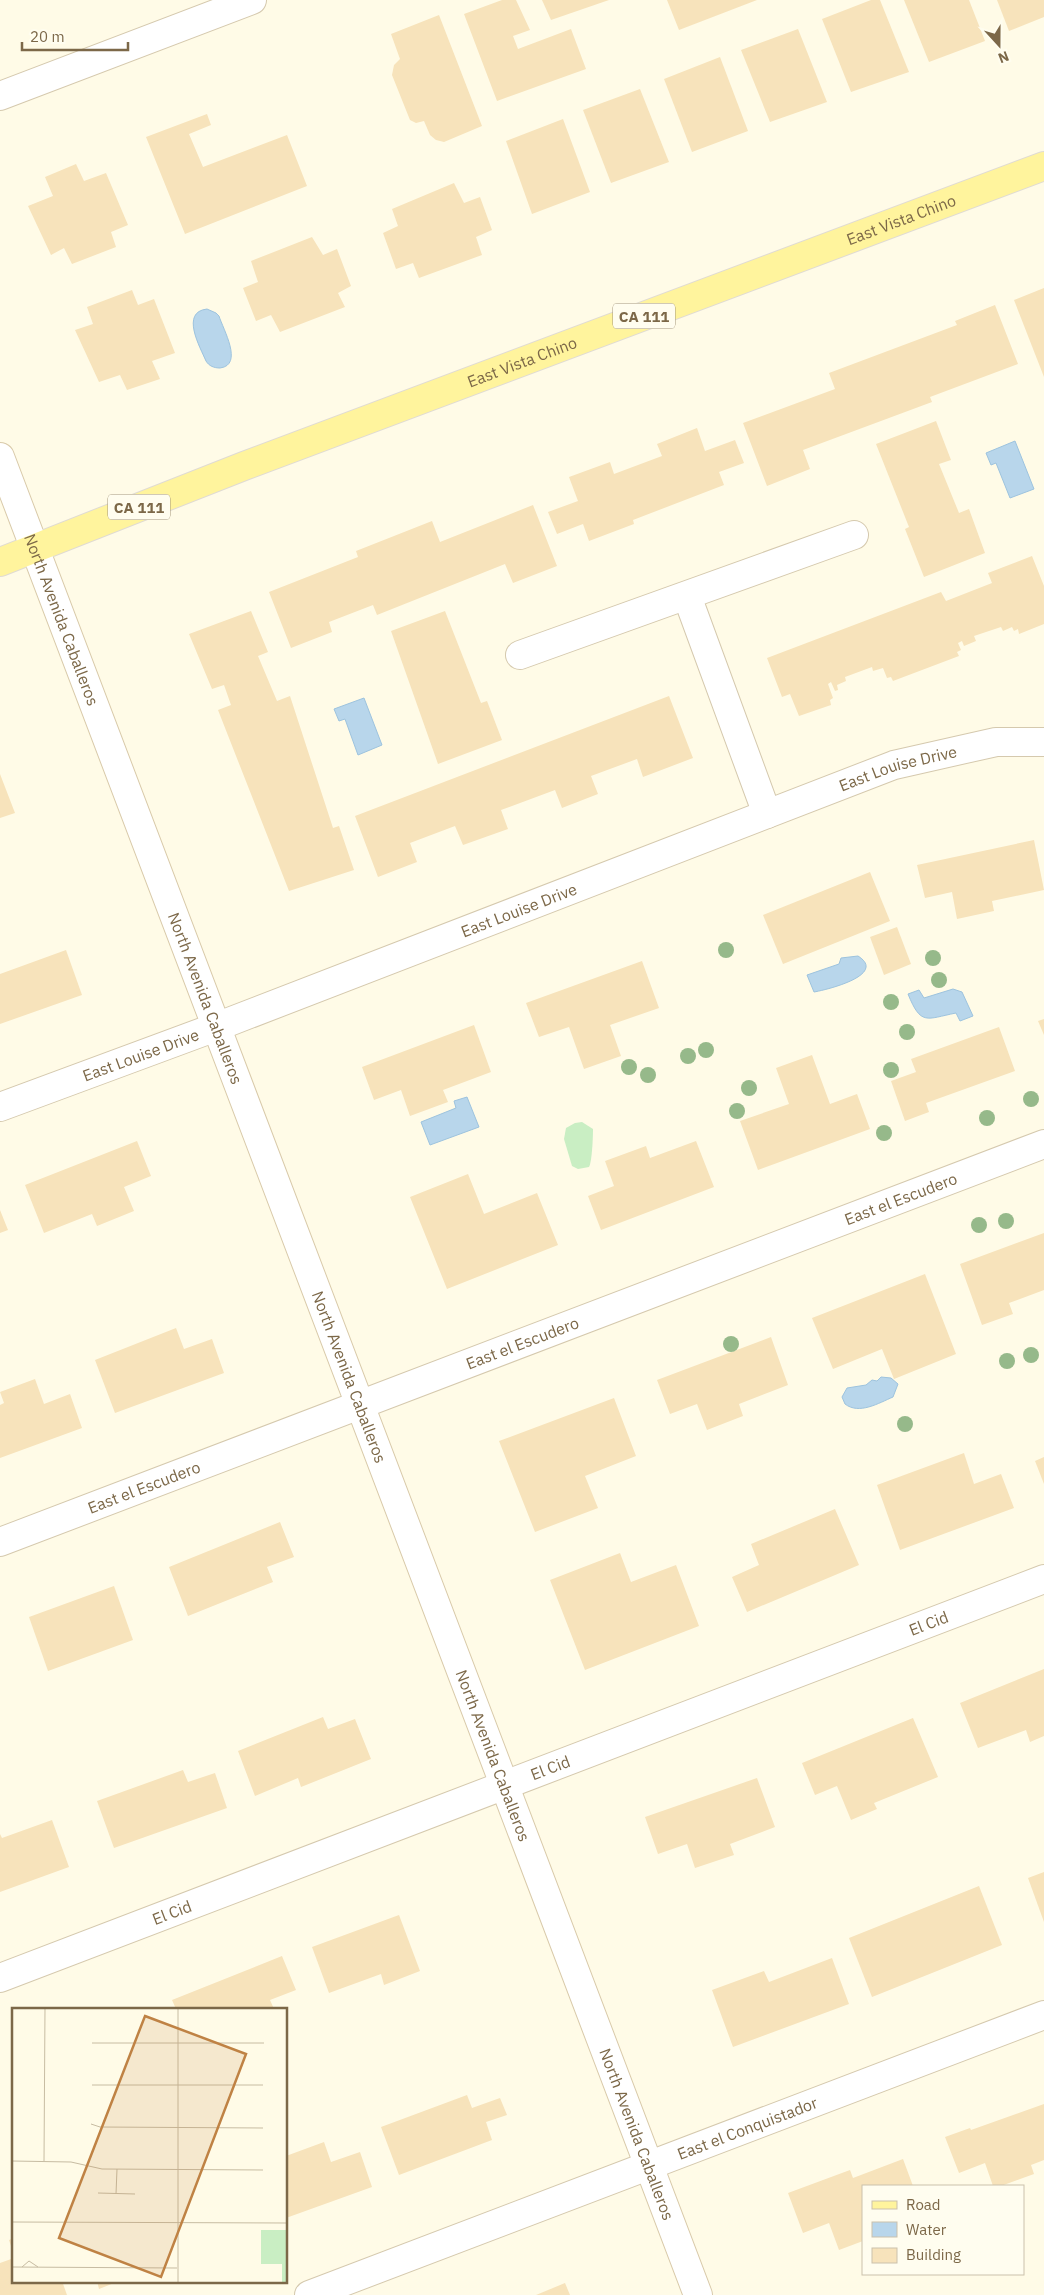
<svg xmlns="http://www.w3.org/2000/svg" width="1044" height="2295" viewBox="0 0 1044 2295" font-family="'IBM Plex Sans',sans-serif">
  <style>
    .green { fill: #c9eec3 }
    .water { fill: #b8d6eb; stroke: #9dc3de }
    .building { fill: #f7e3bb }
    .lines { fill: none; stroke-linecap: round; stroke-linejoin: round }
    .street-casing { stroke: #d5c9ae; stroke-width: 30 }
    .secondary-casing { stroke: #d9caaa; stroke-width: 30 }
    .primary-casing { stroke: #e0dbd3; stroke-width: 30 }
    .street { stroke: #fff; stroke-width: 28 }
    .secondary { stroke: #fff; stroke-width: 28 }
    .primary { stroke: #fff49d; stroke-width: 28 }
    .tree { fill: #96b98a }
    .labels { text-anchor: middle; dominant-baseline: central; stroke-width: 4; stroke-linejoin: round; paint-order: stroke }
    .shield { fill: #fffdef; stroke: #a3957a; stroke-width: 1 }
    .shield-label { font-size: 15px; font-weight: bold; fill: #7c6848 }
    .street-label { font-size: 16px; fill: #7c6848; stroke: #fffdef }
    .inset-road { fill: none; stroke: #c7bca2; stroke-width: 1 }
    .view { fill: #bf8244; fill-opacity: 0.15; stroke: #bf8244; stroke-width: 2.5 }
    .inset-edge { fill: none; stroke: #7c6848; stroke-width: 2.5 }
  </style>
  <rect width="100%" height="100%" fill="#fffbe7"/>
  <path class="green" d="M582 1122 593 1129C593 1137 592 1162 589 1167L578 1169 572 1166 564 1139 566 1128 575 1123Z"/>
  <g class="water">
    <path d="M207 309 216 313 219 316C223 329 244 365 220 368 214 368 209 366 206 361 200 347 180 312 207 309Z"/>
    <polygon points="1015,441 1034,489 1010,498 996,463 991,465 986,453"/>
    <polygon points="364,698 382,745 358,755 345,719 339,721 334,709"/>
    <path d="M858 956C888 975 826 990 814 992L807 975 839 964 841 958Z"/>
    <path d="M953 989 962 992 973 1016 960 1021 956 1013C926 1019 921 1026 908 994L919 990 924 998Z"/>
    <polygon points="467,1097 479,1127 430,1145 421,1122 456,1108 454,1101"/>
    <path d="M881 1377 891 1378 898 1384 893 1397C879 1403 859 1415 845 1404L842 1397 847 1388 866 1385 872 1380 877 1381Z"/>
  </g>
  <g class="building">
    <polygon points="502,0 516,0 530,30 513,36 518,49 571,29 586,69 497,101 464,14"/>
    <polygon points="542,0 609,0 551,20"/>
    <polygon points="667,0 757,0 679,30"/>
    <polygon points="871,0 880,0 909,72 851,92 822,19"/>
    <polygon points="904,0 969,0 985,41 929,62"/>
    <polygon points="997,0 1044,0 1044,17 1009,31"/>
    <polygon points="439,15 482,126 444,142 436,140 430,135 424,121 416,123 410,120 392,75 394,65 400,59 391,34"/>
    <polygon points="798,29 827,102 770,122 741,50"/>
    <polygon points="720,57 748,131 692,152 664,79"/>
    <polygon points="640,89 669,162 611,183 583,110"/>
    <polygon points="207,114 211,125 189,134 203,167 287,135 307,186 185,234 146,137"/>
    <polygon points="563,119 590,192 532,214 506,141"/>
    <polygon points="76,164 84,181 106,173 128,225 111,232 116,247 72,264 64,248 51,255 28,206 53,196 45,177"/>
    <polygon points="454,183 464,203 480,197 492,230 476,237 482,255 419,278 413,263 396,269 383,233 398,226 392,209"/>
    <polygon points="312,237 323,255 337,249 351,286 338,293 345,307 280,332 271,315 256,321 243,288 258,282 251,261"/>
    <polygon points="1044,288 1044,377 1014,300"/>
    <polygon points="132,290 138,305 154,299 175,353 152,361 160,379 127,390 120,375 99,382 75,330 93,324 87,307"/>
    <polygon points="995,305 1018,364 930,397 932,402 803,450 810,469 767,486 743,423 835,389 829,373 957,325 955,321"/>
    <polygon points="936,421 951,460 939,464 959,513 969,509 985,553 924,577 905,529 909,527 876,444"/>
    <polygon points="697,428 705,451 735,440 744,463 719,472 724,485 633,520 634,524 589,541 583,524 557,534 548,512 578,501 569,477 610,462 614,474 662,456 657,444"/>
    <polygon points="533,505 557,566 513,583 505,564 377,615 373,605 329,622 332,632 291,648 269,592 358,557 356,551 432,521 440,542"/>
    <polygon points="1032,556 1044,586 1044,624 1019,634 1018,629 1014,631 1012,627 1003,631 1001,627 974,636 976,641 964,646 962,641 958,643 961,650 957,652 959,656 893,681 891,677 887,678 883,668 873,671 872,667 845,677 846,681 837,685 838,690 835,691 831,682 828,684 833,698 830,700 831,705 799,716 790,694 782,697 767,658 941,592 946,601 992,583 988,573"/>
    <polygon points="251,611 268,652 258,656 277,701 290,696 333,828 339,826 354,870 289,891 218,710 231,705 224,685 212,689 189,634"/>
    <polygon points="445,611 481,703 487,701 502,740 438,764 391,631"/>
    <polygon points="669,696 693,758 643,777 637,759 591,776 598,794 562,808 555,790 501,810 508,829 463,845 455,826 410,843 417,862 378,877 355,816"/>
    <polygon points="0,774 15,813 0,818"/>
    <polygon points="1034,840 1044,890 992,901 994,911 957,919 952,892 925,898 917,865"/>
    <polygon points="870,872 890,921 783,964 763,915"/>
    <polygon points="897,927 911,964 884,975 870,937"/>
    <polygon points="66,950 82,995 0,1024 0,974"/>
    <polygon points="642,961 659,1008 610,1025 621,1056 584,1069 569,1027 539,1037 526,1003"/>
    <polygon points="1044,1019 1044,1035 1038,1021"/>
    <polygon points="474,1025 491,1072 443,1090 448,1102 410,1116 401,1090 374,1100 362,1067"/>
    <polygon points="999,1027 1015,1071 926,1103 929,1112 905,1121 891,1081 916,1072 911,1059"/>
    <polygon points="812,1055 830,1104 857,1094 870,1129 758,1170 740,1121 789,1104 776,1068"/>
    <polygon points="137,1141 151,1176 124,1187 134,1211 97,1226 92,1214 44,1233 25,1185"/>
    <polygon points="696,1141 714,1187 601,1230 588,1196 614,1186 605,1161 646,1146 650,1158"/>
    <polygon points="468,1174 484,1214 537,1193 558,1245 447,1289 410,1197"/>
    <polygon points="0,1210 8,1230 0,1233"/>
    <polygon points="1044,1233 1044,1290 1009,1303 1013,1314 982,1325 960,1264"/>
    <polygon points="925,1274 956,1354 894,1379 882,1349 833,1369 812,1318"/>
    <polygon points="176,1328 184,1349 212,1339 224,1373 115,1413 95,1360"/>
    <polygon points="771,1337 788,1385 739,1404 743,1416 707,1430 697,1404 670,1414 657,1380"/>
    <polygon points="35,1379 44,1404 70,1394 82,1428 0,1458 0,1405 4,1403 0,1392"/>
    <polygon points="614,1398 636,1456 585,1476 598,1508 535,1532 499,1441"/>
    <polygon points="964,1453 974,1484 1001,1474 1014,1508 900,1550 877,1485"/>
    <polygon points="1044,1457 1044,1484 1035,1461"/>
    <polygon points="835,1509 859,1565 747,1612 732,1577 759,1565 751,1544"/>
    <polygon points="280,1522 294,1557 267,1567 273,1582 188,1616 169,1567"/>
    <polygon points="620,1553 631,1582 676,1565 699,1626 585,1670 550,1580"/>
    <polygon points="114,1586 133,1640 48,1671 29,1617"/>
    <polygon points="1044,1669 1044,1736 1030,1742 1026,1730 978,1748 960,1703"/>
    <polygon points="323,1717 328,1729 355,1719 371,1759 301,1787 298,1778 255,1796 238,1751"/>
    <polygon points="913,1718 938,1777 874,1803 877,1809 851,1820 837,1786 815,1795 802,1763"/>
    <polygon points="183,1770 188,1782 215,1773 227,1808 114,1848 97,1801"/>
    <polygon points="757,1778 775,1827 730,1844 734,1855 695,1868 687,1844 658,1854 645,1817"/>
    <polygon points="52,1820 69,1867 0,1892 0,1834 2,1838"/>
    <polygon points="1044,1872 1044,1922 1028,1878"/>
    <polygon points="979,1886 1002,1945 872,1997 849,1938"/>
    <polygon points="399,1915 420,1971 384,1985 381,1974 329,1993 312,1947"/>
    <polygon points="282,1956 296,1990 270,2000 274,2009 176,2009 172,2000"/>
    <polygon points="832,1958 849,2004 733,2047 712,1990 764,1971 769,1982"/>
    <polygon points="467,2095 472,2108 500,2098 507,2115 486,2122 492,2140 399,2175 381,2127"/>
    <polygon points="1044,2104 1044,2160 1031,2165 1034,2174 1001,2186 993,2186 985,2163 959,2173 945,2137 970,2128 971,2130"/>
    <polygon points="324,2142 331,2162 360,2152 372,2187 286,2218 286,2156"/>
    <polygon points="903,2159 913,2186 863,2186 863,2241 839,2250 829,2223 803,2233 788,2193 850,2170 853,2178"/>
    <polygon points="14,2238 14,2252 13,2252 9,2240"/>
    <polygon points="14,2258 14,2281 62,2281 67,2295 0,2295 0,2263"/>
    <polygon points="97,2281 119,2281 99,2289"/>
    <polygon points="565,2283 570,2295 536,2295"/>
  </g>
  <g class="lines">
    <defs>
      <g id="street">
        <polyline points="0,96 252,0"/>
        <polyline points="687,596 767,814"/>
        <polyline points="520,655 854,535"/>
        <path id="s1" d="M0 1107 216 1027 894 765 996 742H1044"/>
        <path id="s2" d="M0 1542 1044 1144"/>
        <path id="s3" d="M0 1978 1044 1579"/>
        <path id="s4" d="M309 2295 1044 2015"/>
      </g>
      <g id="secondary">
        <path id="s5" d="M0 457 698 2295"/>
      </g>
      <g id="primary">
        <path id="s6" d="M0 562 244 466 1044 166"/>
      </g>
    </defs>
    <use href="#street" class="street-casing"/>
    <use href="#secondary" class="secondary-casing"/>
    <use href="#primary" class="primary-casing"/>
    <use href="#street" class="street"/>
    <use href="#secondary" class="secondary"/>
    <use href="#primary" class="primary"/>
  </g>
  <g class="tree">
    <circle cx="726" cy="950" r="8"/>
    <circle cx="933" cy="958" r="8"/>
    <circle cx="939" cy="980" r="8"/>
    <circle cx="891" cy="1002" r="8"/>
    <circle cx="907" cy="1032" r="8"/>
    <circle cx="706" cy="1050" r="8"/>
    <circle cx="688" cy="1056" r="8"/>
    <circle cx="629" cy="1067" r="8"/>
    <circle cx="891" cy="1070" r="8"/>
    <circle cx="648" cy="1075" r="8"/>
    <circle cx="749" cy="1088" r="8"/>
    <circle cx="1031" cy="1099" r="8"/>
    <circle cx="737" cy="1111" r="8"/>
    <circle cx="987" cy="1118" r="8"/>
    <circle cx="884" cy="1133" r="8"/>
    <circle cx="1006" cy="1221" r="8"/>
    <circle cx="979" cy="1225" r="8"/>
    <circle cx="731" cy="1344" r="8"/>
    <circle cx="1031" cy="1355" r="8"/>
    <circle cx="1007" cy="1361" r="8"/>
    <circle cx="905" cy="1424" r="8"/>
  </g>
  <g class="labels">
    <g class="shield">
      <rect x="613" y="303.5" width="62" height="25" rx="4"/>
      <rect x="108" y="494.5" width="62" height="25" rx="4"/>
    </g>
    <g class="shield-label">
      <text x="644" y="316">CA 111</text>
      <text x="139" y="507">CA 111</text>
    </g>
    <g class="street-label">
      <text stroke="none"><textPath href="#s6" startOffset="964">East Vista Chino</textPath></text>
      <text stroke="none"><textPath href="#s6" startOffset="559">East Vista Chino</textPath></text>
      <text stroke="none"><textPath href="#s5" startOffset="174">North Avenida Caballeros</textPath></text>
      <text stroke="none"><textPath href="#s1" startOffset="960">East Louise Drive</textPath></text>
      <text stroke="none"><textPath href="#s1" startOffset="555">East Louise Drive</textPath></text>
      <text stroke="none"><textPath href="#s5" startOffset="579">North Avenida Caballeros</textPath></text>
      <text stroke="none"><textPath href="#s1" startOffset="150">East Louise Drive</textPath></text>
      <text stroke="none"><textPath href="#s2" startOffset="964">East el Escudero</textPath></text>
      <text stroke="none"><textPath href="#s2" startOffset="559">East el Escudero</textPath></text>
      <text stroke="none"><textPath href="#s5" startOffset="984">North Avenida Caballeros</textPath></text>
      <text stroke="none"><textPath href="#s2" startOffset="154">East el Escudero</textPath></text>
      <text stroke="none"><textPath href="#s3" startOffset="994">El Cid</textPath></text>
      <text stroke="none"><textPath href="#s5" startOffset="1389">North Avenida Caballeros</textPath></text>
      <text stroke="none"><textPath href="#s3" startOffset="589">El Cid</textPath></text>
      <text stroke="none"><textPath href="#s3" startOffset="184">El Cid</textPath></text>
      <text stroke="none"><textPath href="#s4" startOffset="469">East el Conquistador</textPath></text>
      <text stroke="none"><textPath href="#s5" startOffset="1794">North Avenida Caballeros</textPath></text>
    </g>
  </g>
  <g transform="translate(12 2008)">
    <rect width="275" height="275" fill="#fffbe7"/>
    <path d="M249 222H275V275H270V256H249Z" fill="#c9eec3"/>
    <path class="inset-road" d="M80 35H252M80 77H251M79 116 88 119 251 120M0 153 59 154 90 161 251 162M32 153 33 0M86 185 123 186M104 186 105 161M0 214 275 215M0 259 165 260M10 259 17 253 26 259M166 275V0"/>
    <path class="view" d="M133 8 234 46 149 269 47 230Z"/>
    <rect width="275" height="275" class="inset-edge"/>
  </g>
  <rect x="862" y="2185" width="162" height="90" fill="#fffdef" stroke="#cbc1ac"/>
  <rect x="872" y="2201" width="25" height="8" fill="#fff49d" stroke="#cbc1ac"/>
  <text x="906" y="2210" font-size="15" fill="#7c6848">Road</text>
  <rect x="872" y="2222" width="25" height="15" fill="#b8d6eb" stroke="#cbc1ac"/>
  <text x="906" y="2235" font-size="15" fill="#7c6848">Water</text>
  <rect x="872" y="2248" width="25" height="15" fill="#f7e3bb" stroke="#cbc1ac"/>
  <text x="906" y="2260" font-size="15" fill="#7c6848">Building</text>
  <g transform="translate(999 45) rotate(159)" stroke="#fffdef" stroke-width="4" paint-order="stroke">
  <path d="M0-4L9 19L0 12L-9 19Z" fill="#7c6848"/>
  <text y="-8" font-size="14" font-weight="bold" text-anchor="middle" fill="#7c6848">N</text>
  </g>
  <path d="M22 42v8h106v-8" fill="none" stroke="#7c6848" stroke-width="2.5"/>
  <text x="30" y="42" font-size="15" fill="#7c6848" stroke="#fffdef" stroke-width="4" paint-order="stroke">20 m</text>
</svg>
